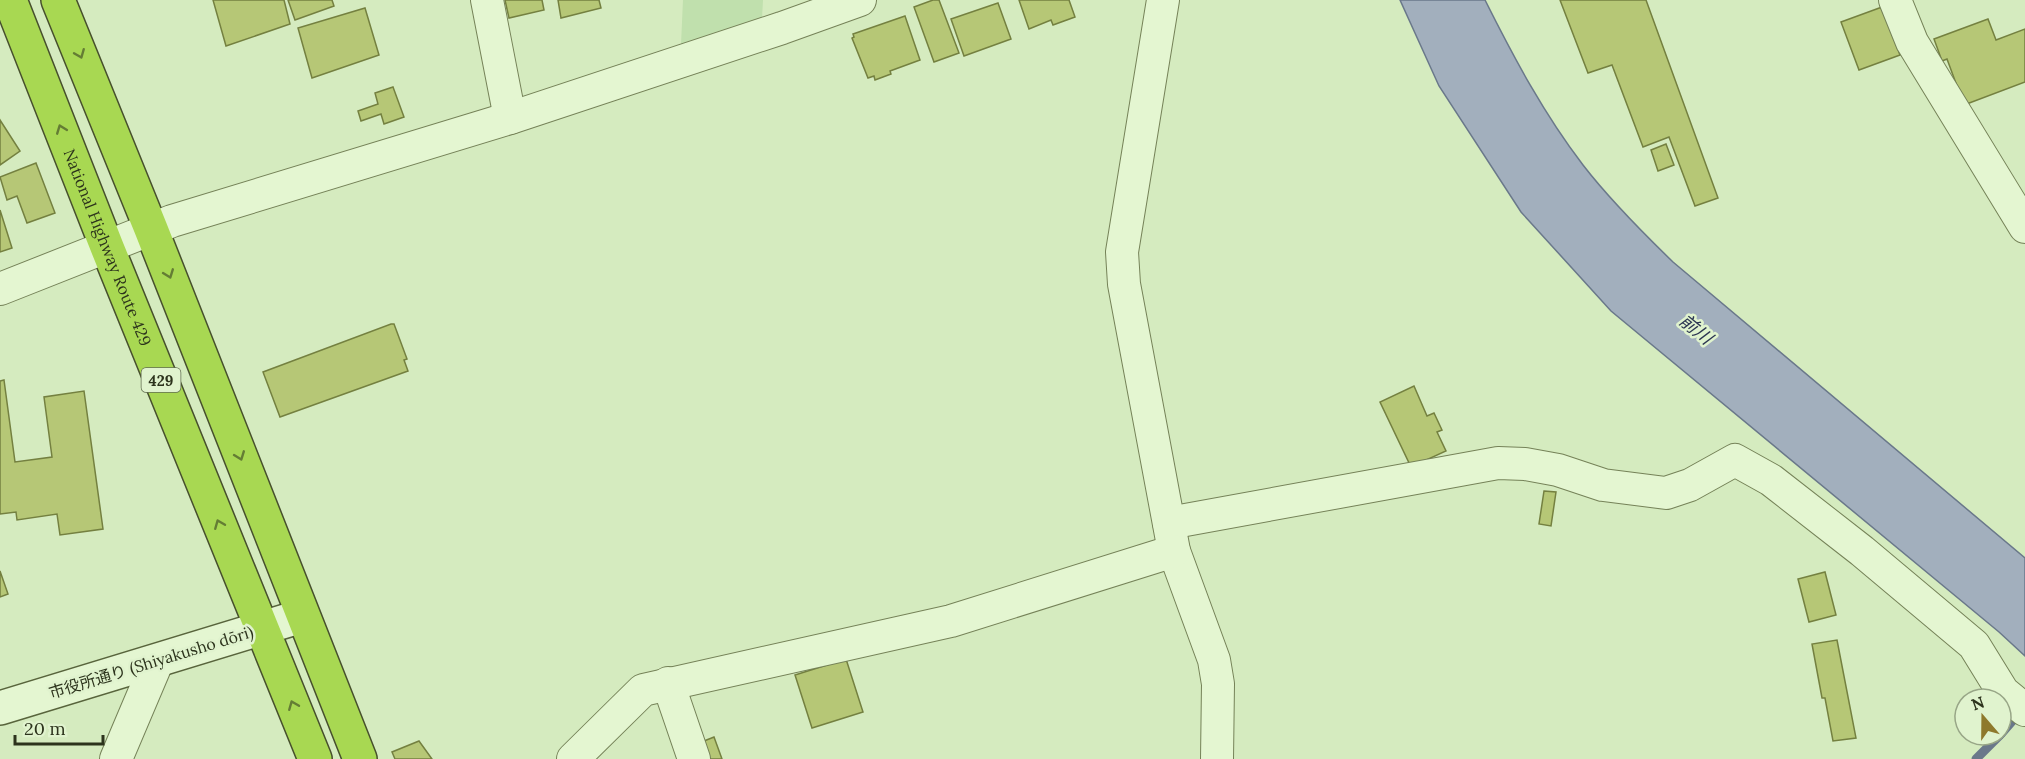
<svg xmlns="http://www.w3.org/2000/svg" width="2025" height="759" viewBox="0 0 2025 759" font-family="Lora,'Noto Sans JP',serif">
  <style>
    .farmland { fill: #c0e0ad }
    .water { fill: #a2afbd; stroke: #6a788a; stroke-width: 1.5 }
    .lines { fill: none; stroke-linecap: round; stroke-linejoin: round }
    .stream { stroke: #6a788a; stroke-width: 9 }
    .building { fill: #b6c776; stroke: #748040; stroke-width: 1.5 }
    .street-casing { stroke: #758258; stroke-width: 34 }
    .secondary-casing { stroke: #58643c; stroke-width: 36 }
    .highway-casing { stroke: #47502d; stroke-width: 36 }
    .street { stroke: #e4f6d1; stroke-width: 32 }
    .secondary { stroke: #e4f6d1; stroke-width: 33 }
    .highway { stroke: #a8d852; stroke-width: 33 }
    .oneway { stroke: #647d34 }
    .labels { text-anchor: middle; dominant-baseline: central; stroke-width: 5; stroke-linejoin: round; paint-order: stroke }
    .shield { fill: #e0f3ce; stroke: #626d51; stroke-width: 1.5 }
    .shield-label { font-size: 15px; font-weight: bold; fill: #2c331c }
    .street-label { font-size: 16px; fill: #2c331c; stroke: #e0f3ce }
    .water-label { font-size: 18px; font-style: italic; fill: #2c3652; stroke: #e0f3ce }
  </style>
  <rect width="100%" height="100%" fill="#d5ebbf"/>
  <polygon class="farmland" points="683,0 763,0 762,18 681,45"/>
  <path class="water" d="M1400 0H1485C1514 58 1544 114 1583 165 1610 200 1641 231 1673 262L2025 558V656L1999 632 1611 311 1521 212 1439 86Z"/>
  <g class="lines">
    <g class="stream">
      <polyline points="2001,734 2021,711"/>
      <polyline points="1976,759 2000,735"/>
    </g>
  </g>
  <g class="building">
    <polygon points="213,0 284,0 290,24 226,46"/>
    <polygon points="288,0 332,0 334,6 295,20"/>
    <polygon points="505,0 542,0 544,10 509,18"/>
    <polygon points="558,0 599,0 601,8 561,18"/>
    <polygon points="933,0 939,0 959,53 934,62 914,7"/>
    <polygon points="1019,0 1069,0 1075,17 1053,25 1051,20 1029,29"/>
    <polygon points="1560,0 1646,0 1718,198 1695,206 1669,137 1643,147 1612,65 1588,73"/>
    <polygon points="998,3 1011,39 964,56 951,19"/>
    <polygon points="1882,7 1900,55 1859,70 1841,22"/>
    <polygon points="365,8 379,55 312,78 298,28"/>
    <polygon points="905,16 920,60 890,71 891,74 875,80 874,76 868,78 852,38 854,37 853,34"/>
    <polygon points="1988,19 1996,40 2025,29 2025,82 1964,105 1947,59 1942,61 1934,39"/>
    <polygon points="393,87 404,117 384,124 381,114 361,121 358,111 378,104 375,93"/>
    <polygon points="0,120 20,151 0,165"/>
    <polygon points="1666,144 1674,165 1658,171 1651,150"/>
    <polygon points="36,163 55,213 27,223 17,196 7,200 0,177"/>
    <polygon points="0,210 12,248 0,252"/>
    <polygon points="391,324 394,324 407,359 404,360 408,371 280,417 263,372"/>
    <polygon points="4,380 15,462 52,457 44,397 84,391 103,529 60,535 57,514 17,520 16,512 0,514 0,381"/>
    <polygon points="1414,386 1427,416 1434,413 1442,430 1437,432 1446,451 1411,467 1380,402"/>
    <polygon points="1544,491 1556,492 1551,526 1539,524"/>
    <polygon points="0,571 8,594 0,597"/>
    <polygon points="1825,572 1836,615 1809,622 1798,579"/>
    <polygon points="1837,640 1856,738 1833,741 1825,698 1822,698 1812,644"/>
    <polygon points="846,659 863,712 812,728 795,675"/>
    <polygon points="714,737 722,759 710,759 704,741"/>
    <polygon points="419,741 432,759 395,759 392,752"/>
  </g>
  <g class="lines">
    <defs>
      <g id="street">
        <polyline points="487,0 510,118"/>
        <polyline points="1163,0 1122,252 1124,284 1174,551 1214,660 1218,684 1217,759"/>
        <polyline points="1895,0 1912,42 2025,227"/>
        <polyline points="0,289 172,221 510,118 782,28 860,0"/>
        <polyline points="1169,523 1498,463 1525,464 1558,470 1603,485 1666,493 1690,485 1735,460 1771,480 1862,551 1974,645 2003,692 2025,710"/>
        <polyline points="668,683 694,759"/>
        <polyline points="116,759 158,660"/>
        <polyline points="573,759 643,690 951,621 1174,551"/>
      </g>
      <polyline id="secondary" points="0,708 302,616"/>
      <g id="highway">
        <path id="s1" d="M10 0 107 247 315 759"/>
        <polyline points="58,0 151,229 360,759"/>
      </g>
    </defs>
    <use href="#street" class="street-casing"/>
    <use href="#secondary" class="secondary-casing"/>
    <use href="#highway" class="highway-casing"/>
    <use href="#street" class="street"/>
    <use href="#secondary" class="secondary"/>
    <use href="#highway" class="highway"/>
  </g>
  <defs><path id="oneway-chevron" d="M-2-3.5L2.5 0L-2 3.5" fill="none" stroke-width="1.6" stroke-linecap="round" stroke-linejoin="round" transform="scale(1.5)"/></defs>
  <g class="oneway">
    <use href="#oneway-chevron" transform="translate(80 54) rotate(68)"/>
    <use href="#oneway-chevron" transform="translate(61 129) rotate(-111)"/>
    <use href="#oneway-chevron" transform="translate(169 274) rotate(69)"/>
    <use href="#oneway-chevron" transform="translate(240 456) rotate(69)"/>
    <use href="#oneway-chevron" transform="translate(219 524) rotate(-112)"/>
    <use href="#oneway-chevron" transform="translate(293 705) rotate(-112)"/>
  </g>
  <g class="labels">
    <rect class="shield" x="141.5" y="368" width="39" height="24" rx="4.5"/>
    <g class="shield-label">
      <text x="161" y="380">429</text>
    </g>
    <g class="street-label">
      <text stroke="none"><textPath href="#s1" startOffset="266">National Highway Route 429</textPath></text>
      <text transform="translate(151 662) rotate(-17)">市役所通り (Shiyakusho dōri)</text>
    </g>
    <g class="water-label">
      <text transform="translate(1696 329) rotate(39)">前川</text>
    </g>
  </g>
  <g transform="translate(1983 717) rotate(340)"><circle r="28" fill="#e0f3ce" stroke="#98a687" stroke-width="1.5"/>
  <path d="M0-4.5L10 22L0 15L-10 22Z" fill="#8e792c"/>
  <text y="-9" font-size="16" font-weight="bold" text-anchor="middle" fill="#2c331c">N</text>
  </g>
  <path d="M15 735v9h88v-9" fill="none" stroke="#2c331c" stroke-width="3"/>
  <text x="24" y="735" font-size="18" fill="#2c331c" stroke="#e0f3ce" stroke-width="4.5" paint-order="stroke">20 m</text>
</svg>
